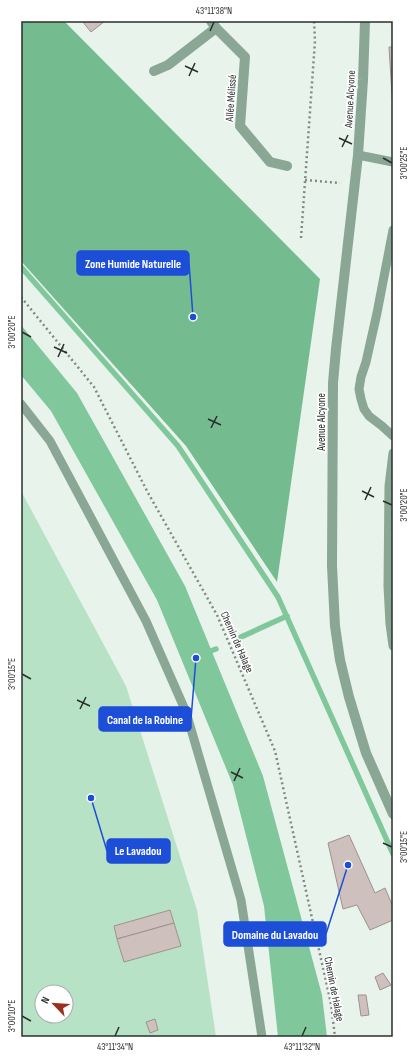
<svg xmlns="http://www.w3.org/2000/svg" width="414" height="1058" viewBox="0 0 414 1058" font-family="'Sofia Sans Condensed',sans-serif">
  <style>
    .green { fill: #b7e2c6; fill-rule: evenodd }
    .forest { fill: #74bc90 }
    .water { fill: #80c89b }
    .lines { fill: none; stroke-linecap: round; stroke-linejoin: round }
    .stream { stroke: #80c89b; stroke-width: 5.5 }
    .building { fill: #cec0bd; stroke: #9e918e }
    .path { stroke: #828984; stroke-width: 2.5; stroke-dasharray: 2 3; stroke-linecap: butt }
    .service { stroke: #89a794; stroke-width: 9 }
    .minor { stroke: #89a794; stroke-width: 10 }
    .tertiary { stroke: #89a794; stroke-width: 10 }
    .ticks { fill: none; stroke: #2a2f2c; stroke-width: 1.5 }
    .labels { text-anchor: middle; dominant-baseline: central; stroke-width: 3.5; stroke-linejoin: round; paint-order: stroke }
    .street-label { font-size: 11px; fill: #2a2f2c; stroke: #fff }
    .leader { fill: none; stroke: #1d4ed8; stroke-width: 1.5 }
    .callout-dot { fill: #1d4ed8; stroke: #fff; stroke-width: 1.5 }
    .callout { fill: #1d4ed8; stroke: #1d4ed8; stroke-width: 1.5 }
    .callout-label { font-size: 12px; text-anchor: middle; font-weight: bold; fill: #fff }
    .neatline { fill: none; stroke: #2a2f2c; stroke-width: 1.5 }
    .ticks-label { font-size: 10px; text-anchor: middle; fill: #2a2f2c }
  </style>
  <rect width="100%" height="100%" fill="#e8f3eb"/>
  <path class="green" d="M21 491 126 686 197 910 216 1037H21ZM42 992H66V1016H42Z"/>
  <polygon class="forest" points="21,21 64,21 320,279 277,582 186,446 21,261"/>
  <polygon class="water" points="21,325 77,393 185,586 263,776 322,995 327,1037 278,1037 264,906 233,785 157,600 51,411 21,375"/>
  <g class="lines">
    <g class="stream">
      <polyline points="21,267 178,446 278,597 393,854"/>
      <polyline points="241,637 287,616"/>
      <polyline points="205,653 216,649"/>
    </g>
  </g>
  <g class="building">
    <polygon points="82,21 105,21 91,32"/>
    <polygon points="392,21 393,21 393,45"/>
    <polygon points="389,47 393,47 393,110"/>
    <polygon points="349,835 375,893 385,888 393,907 393,920 370,930 357,905 343,909 328,843"/>
    <polygon points="170,910 174,923 117,939 114,926"/>
    <polygon points="174,923 181,946 124,962 117,939"/>
    <polygon points="383,973 391,985 380,990 375,977"/>
    <polygon points="358,995 366,995 369,1015 361,1016"/>
    <polygon points="155,1019 158,1030 150,1033 146,1022"/>
  </g>
  <g class="lines">
    <g class="path">
      <polyline points="305,180 340,183"/>
      <polyline points="301,238 315,41 314,21"/>
      <polyline points="21,297 94,387 147,491 217,615 275,751 331,1004 335,1037"/>
    </g>
    <g class="service">
      <polyline points="358,155 393,162"/>
      <polyline points="393,230 377,313 366,362 361,377 359,389 361,399 364,409 369,416 382,426 393,436"/>
      <polyline points="21,404 50,441 146,621 186,712 241,900 262,1037"/>
      <polyline points="393,453 389,486 388,586 390,624 393,646"/>
    </g>
    <g class="minor">
      <polyline points="211,21 216,28 245,57 240,126 270,162 287,166"/>
      <polyline points="154,71 168,65 216,28"/>
    </g>
    <polyline class="tertiary" points="365,21 363,80 358,155 336,349 333,383 332,566 335,626 340,660 349,697 366,753 393,814"/>
  </g>
  <path class="ticks" d="M210 31 214 22M185 66 198 72M189 76 195 63M339 138 352 144M342 147 348 135M383 158 392 163M22 332 31 337M54 347 67 353M58 357 64 344M208 419 221 425M211 428 217 416M362 491 374 497M365 500 371 487M383 501 392 505M22 674 31 679M77 700 90 706M80 709 86 697M231 772 243 778M234 781 240 768M383 843 392 847M22 1016 31 1021M115 1036 119 1027M302 1036 306 1027"/>
  <g class="labels">
    <g class="street-label">
      <text transform="translate(231 98) rotate(-86)">Allée Mélissé</text>
      <text transform="translate(350 99) rotate(-87)">Avenue Alcyone</text>
      <text transform="translate(321 422) rotate(-90)">Avenue Alcyone</text>
      <text transform="translate(237 642) rotate(66)">Chemin de Halage</text>
      <text transform="translate(334 989) rotate(79)">Chemin de Halage</text>
    </g>
  </g>
  <path class="leader" d="M193 317L189 263M196 658L191 719M91 798L107 851M348 865L326 934"/>
  <g class="callout-dot">
    <circle cx="193" cy="317" r="4"/>
    <circle cx="196" cy="658" r="4"/>
    <circle cx="91" cy="798" r="4"/>
    <circle cx="348" cy="865" r="4"/>
  </g>
  <g class="callout">
    <rect x="77" y="251" width="112" height="24" rx="4"/>
    <rect x="99" y="707" width="92" height="24" rx="4"/>
    <rect x="107" y="839" width="63" height="24" rx="4"/>
    <rect x="224" y="922" width="102" height="24" rx="4"/>
  </g>
  <g class="callout-label">
    <text x="133" y="268">Zone Humide Naturelle</text>
    <text x="145" y="724">Canal de la Robine</text>
    <text x="138" y="855">Le Lavadou</text>
    <text x="275" y="939">Domaine du Lavadou</text>
  </g>
  <rect width="414" height="1058" fill="none" stroke="#ffffff" stroke-width="44"/>
  <g transform="translate(54 1004) rotate(295)"><circle r="19" fill="#ffffff" stroke="#aaacab"/>
  <path d="M0-3L7 15L0 10L-7 15Z" fill="#9a301f"/>
  <text y="-6" font-size="11" font-weight="bold" text-anchor="middle" fill="#2a2f2c">N</text>
  </g>
  <rect x="22" y="22" width="370" height="1014" class="neatline"/>
  <g class="ticks-label">
    <text x="214" y="14">43°11'38"N</text>
    <text transform="translate(403 163) rotate(-90)" y="4">3°00'25"E</text>
    <text transform="translate(11 332) rotate(-90)" y="4">3°00'20"E</text>
    <text transform="translate(403 505) rotate(-90)" y="4">3°00'20"E</text>
    <text transform="translate(11 674) rotate(-90)" y="4">3°00'15"E</text>
    <text transform="translate(403 847) rotate(-90)" y="4">3°00'15"E</text>
    <text transform="translate(11 1016) rotate(-90)" y="4">3°00'10"E</text>
    <text x="115" y="1050">43°11'34"N</text>
    <text x="302" y="1050">43°11'32"N</text>
  </g>
</svg>
